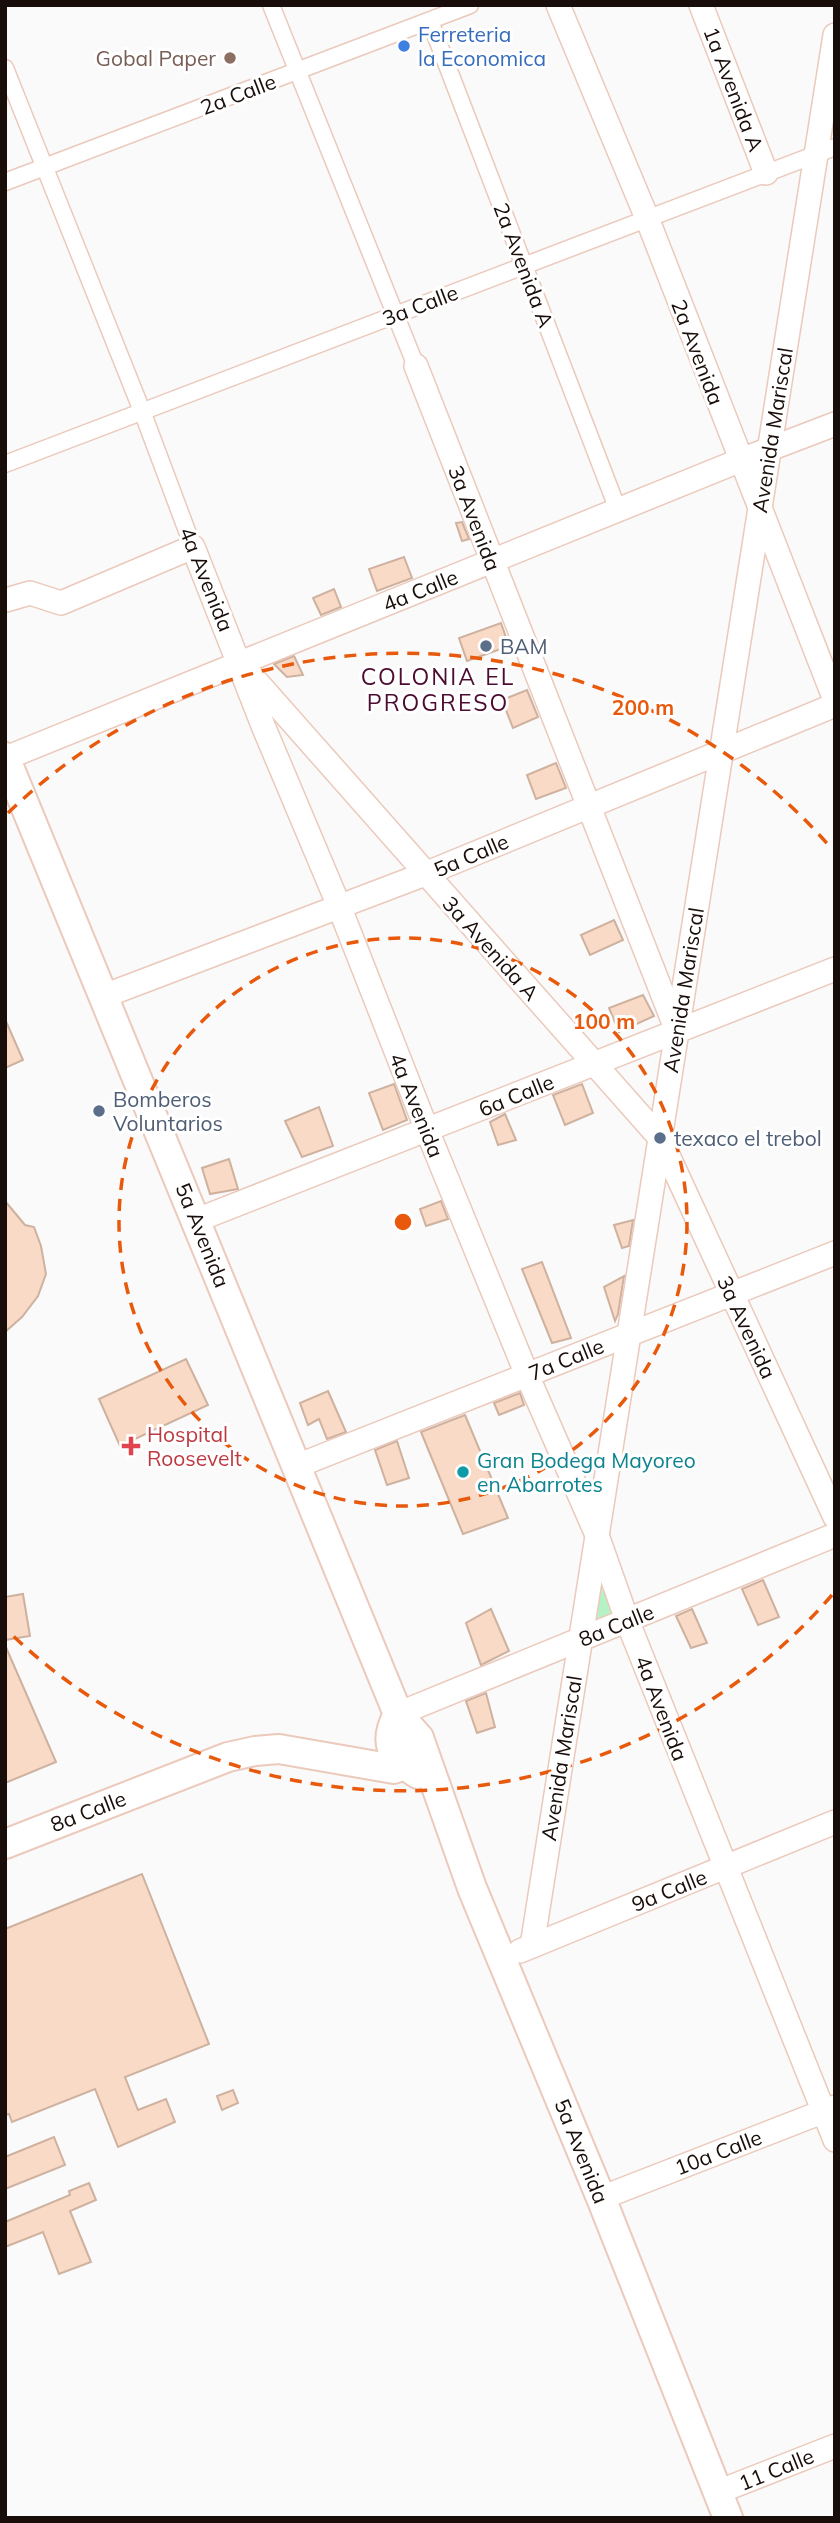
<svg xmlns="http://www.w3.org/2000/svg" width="840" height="2523" viewBox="0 0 840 2523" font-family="Mulish,sans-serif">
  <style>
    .green { fill: #b5f3c6 }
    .building { fill: #f9dac6; stroke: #ceb19e; stroke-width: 2 }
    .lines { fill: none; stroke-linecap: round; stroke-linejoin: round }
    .pedestrian-casing { stroke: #ebc9bb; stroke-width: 19 }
    .minor-casing { stroke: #ebc9bb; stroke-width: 26 }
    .tertiary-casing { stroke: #ebc9bb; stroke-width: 32 }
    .pedestrian { stroke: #fff; stroke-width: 16 }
    .minor { stroke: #fff; stroke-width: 23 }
    .tertiary { stroke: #fff; stroke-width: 28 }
    .ring { fill: none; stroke: #e8590c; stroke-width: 3.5; stroke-dasharray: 12 9 }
    .shop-dot { fill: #3f7fe0; stroke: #fff; stroke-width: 2.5 }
    .education-dot { fill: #8d6e63; stroke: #fff; stroke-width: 2.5 }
    .service-dot { fill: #5c6f8a; stroke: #fff; stroke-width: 2.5 }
    .health-dot { fill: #e0444e; stroke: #fff; stroke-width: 2.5 }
    .culture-dot { fill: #0f9aa8; stroke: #fff; stroke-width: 2.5 }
    .labels { text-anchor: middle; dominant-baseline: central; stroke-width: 6; stroke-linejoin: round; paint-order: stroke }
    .shop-label { font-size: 21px; fill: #366cbe; stroke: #fff; text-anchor: start }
    .education-label { font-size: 21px; fill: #785e54; stroke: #fff; text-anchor: end }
    .street-label { font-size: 21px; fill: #180d09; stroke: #fff }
    .service-label { font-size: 21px; fill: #4e5e75; stroke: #fff; text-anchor: start }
    .health-label { font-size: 21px; fill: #be3a42; stroke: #fff; text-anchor: start }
    .culture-label { font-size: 21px; fill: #0d838f; stroke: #fff; text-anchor: start }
    .neighbourhood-label { font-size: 23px; letter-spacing: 2px; fill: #4b0c30; stroke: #fff }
    .centre { fill: #e8590c; stroke: #fff; stroke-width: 3.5 }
    .ring-label { font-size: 21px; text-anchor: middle; font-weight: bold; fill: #e8590c; stroke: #fff; stroke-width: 6; stroke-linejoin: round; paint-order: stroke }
  </style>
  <rect width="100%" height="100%" fill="#fafafa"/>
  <polygon class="green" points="592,1559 622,1618 580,1632"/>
  <g class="building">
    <polygon points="462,522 469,539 462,541 456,523"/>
    <polygon points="404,557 412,578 377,591 369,569"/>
    <polygon points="334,589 341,607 321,615 313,598"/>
    <polygon points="501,623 509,646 467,661 459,638"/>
    <polygon points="294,656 303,675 287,677 274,664"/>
    <polygon points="527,690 538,717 513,728 502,700"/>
    <polygon points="556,763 566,788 536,799 527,775"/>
    <polygon points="614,920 623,940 590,955 581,935"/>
    <polygon points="643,995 654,1016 619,1032 609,1008"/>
    <polygon points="5,1019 23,1060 5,1068"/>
    <polygon points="394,1084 407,1120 383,1130 369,1093"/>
    <polygon points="582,1084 593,1113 565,1125 553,1095"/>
    <polygon points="319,1107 333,1146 302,1157 285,1121"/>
    <polygon points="505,1114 516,1140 498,1145 490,1122"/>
    <polygon points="229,1159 238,1189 210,1194 202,1168"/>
    <polygon points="5,1201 25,1225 34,1227 41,1246 46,1274 38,1296 22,1317 5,1332"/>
    <polygon points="441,1201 448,1219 426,1226 420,1209"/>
    <polygon points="633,1220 629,1246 622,1248 614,1225"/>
    <polygon points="542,1262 571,1338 552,1343 522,1269"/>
    <polygon points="624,1276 618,1314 615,1321 604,1287"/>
    <polygon points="186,1359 208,1405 120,1446 99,1399"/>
    <polygon points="328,1391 346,1432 327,1439 319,1419 308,1425 300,1403"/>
    <polygon points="520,1393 524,1405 499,1415 494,1403"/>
    <polygon points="465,1415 508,1518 463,1534 421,1432"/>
    <polygon points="397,1441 409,1478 387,1485 375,1450"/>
    <polygon points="763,1580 779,1617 758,1625 742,1589"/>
    <polygon points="23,1594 30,1636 5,1640 5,1597"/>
    <polygon points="491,1609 509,1651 481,1665 466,1623"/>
    <polygon points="692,1609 707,1643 691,1648 676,1616"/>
    <polygon points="5,1645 56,1762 5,1783"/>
    <polygon points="486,1693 495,1727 477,1733 466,1701"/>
    <polygon points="142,1874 209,2044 125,2077 138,2110 166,2099 175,2122 118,2147 95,2089 12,2122 9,2114 5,2115 5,1929"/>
    <polygon points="233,2090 238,2103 222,2110 217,2096"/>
    <polygon points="54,2137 65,2165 5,2189 5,2157"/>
    <polygon points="89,2183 96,2200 70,2211 91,2262 59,2274 43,2232 5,2247 5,2222 70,2195 69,2191"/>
  </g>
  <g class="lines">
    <defs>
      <g id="pedestrian">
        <polyline points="271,5 416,366"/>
        <polyline points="430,21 618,510"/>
        <polyline points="5,68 142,411 193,547"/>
        <polyline points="5,182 470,5"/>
        <polyline points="5,464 835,147"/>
      </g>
      <g id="minor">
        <polyline points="558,5 647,218 835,700"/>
        <polyline points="701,5 766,173"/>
        <polyline points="416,366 677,1031"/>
        <polyline points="6,600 30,593 61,603 193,547 264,728 339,906 427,1130 527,1375 597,1535 627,1620 835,2140"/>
        <polyline points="249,673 660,1138 835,1517"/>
        <polyline points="6,758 741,460 835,424"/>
        <polyline points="104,996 425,874 835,705"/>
        <polyline points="197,1220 835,969"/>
        <polyline points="297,1466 835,1253"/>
        <polyline points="398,1714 835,1535"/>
        <polyline points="532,1946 835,35"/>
        <polyline points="520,1951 835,1822"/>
        <polyline points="601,2198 835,2107"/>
        <polyline points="718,2492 835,2446"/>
      </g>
      <g id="tertiary">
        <polyline points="5,757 398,1714 419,1738 472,1888 601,2198 728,2518"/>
        <path d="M398 1714C382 1744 392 1758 418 1774"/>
        <polyline points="5,1844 228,1757 255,1751 279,1749 394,1769 403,1765 419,1738"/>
      </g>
    </defs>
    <use href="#pedestrian" class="pedestrian-casing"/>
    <use href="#minor" class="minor-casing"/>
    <use href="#tertiary" class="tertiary-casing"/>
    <use href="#pedestrian" class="pedestrian"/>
    <use href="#minor" class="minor"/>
    <use href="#tertiary" class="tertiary"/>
  </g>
  <g class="ring">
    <circle cx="403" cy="1222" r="284"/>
    <path d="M832 1595A568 568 0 0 1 8 1631M8 813A568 568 0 0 1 832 849"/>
  </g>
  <circle class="shop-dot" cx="404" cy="46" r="7"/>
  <circle class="education-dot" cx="230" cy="58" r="7"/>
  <g class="service-dot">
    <circle cx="486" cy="646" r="7"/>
    <circle cx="99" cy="1111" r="7"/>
    <circle cx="660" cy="1138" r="7"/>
  </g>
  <path class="health-dot" d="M127.5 1435.5h7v7h7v7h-7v7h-7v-7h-7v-7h7z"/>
  <circle class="culture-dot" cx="463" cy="1472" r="7"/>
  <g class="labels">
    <g class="shop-label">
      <text x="418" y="34">Ferreteria<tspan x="418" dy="24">la Economica</tspan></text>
    </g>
    <g class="education-label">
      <text x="216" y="58">Gobal Paper</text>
    </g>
    <g class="street-label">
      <text transform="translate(734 89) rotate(69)">1a Avenida A</text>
      <text transform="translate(238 94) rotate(-21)">2a Calle</text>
      <text transform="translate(524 265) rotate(69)">2a Avenida A</text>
      <text transform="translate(420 305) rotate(-21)">3a Calle</text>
      <text transform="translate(698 352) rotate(69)">2a Avenida</text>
      <text transform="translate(772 430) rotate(-81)">Avenida Mariscal</text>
      <text transform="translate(475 518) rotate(69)">3a Avenida</text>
      <text transform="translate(207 579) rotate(68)">4a Avenida</text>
      <text transform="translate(420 590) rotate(-22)">4a Calle</text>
      <text transform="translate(471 855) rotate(-23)">5a Calle</text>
      <text transform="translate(491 948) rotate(48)">3a Avenida A</text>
      <text transform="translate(683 990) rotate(-81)">Avenida Mariscal</text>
      <text transform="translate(516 1095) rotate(-22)">6a Calle</text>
      <text transform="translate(417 1105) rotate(68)">4a Avenida</text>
      <text transform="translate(203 1235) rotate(68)">5a Avenida</text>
      <text transform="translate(747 1327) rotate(65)">3a Avenida</text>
      <text transform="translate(566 1359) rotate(-22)">7a Calle</text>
      <text transform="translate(616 1625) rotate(-22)">8a Calle</text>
      <text transform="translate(662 1708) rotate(69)">4a Avenida</text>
      <text transform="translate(561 1758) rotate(-81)">Avenida Mariscal</text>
      <text transform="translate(88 1811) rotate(-21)">8a Calle</text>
      <text transform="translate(669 1890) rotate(-22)">9a Calle</text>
      <text transform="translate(582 2151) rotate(68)">5a Avenida</text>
      <text transform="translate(718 2152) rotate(-21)">10a Calle</text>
      <text transform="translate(776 2469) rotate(-22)">11 Calle</text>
    </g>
    <g class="service-label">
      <text x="500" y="646">BAM</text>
      <text x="113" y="1099">Bomberos<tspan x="113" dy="24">Voluntarios</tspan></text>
      <text x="674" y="1138">texaco el trebol</text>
    </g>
    <g class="health-label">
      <text x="147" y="1434">Hospital<tspan x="147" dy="24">Roosevelt</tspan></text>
    </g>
    <g class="culture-label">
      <text x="477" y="1460">Gran Bodega Mayoreo<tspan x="477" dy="24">en Abarrotes</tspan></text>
    </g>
    <g class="neighbourhood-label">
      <text x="438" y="676">COLONIA EL<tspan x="438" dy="26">PROGRESO</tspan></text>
    </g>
  </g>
  <circle cx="403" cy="1222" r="10" class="centre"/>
  <g class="ring-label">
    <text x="643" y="715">200 m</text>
    <text x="604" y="1029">100 m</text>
  </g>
  <rect width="840" height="2523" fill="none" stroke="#180d09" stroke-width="14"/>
</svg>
